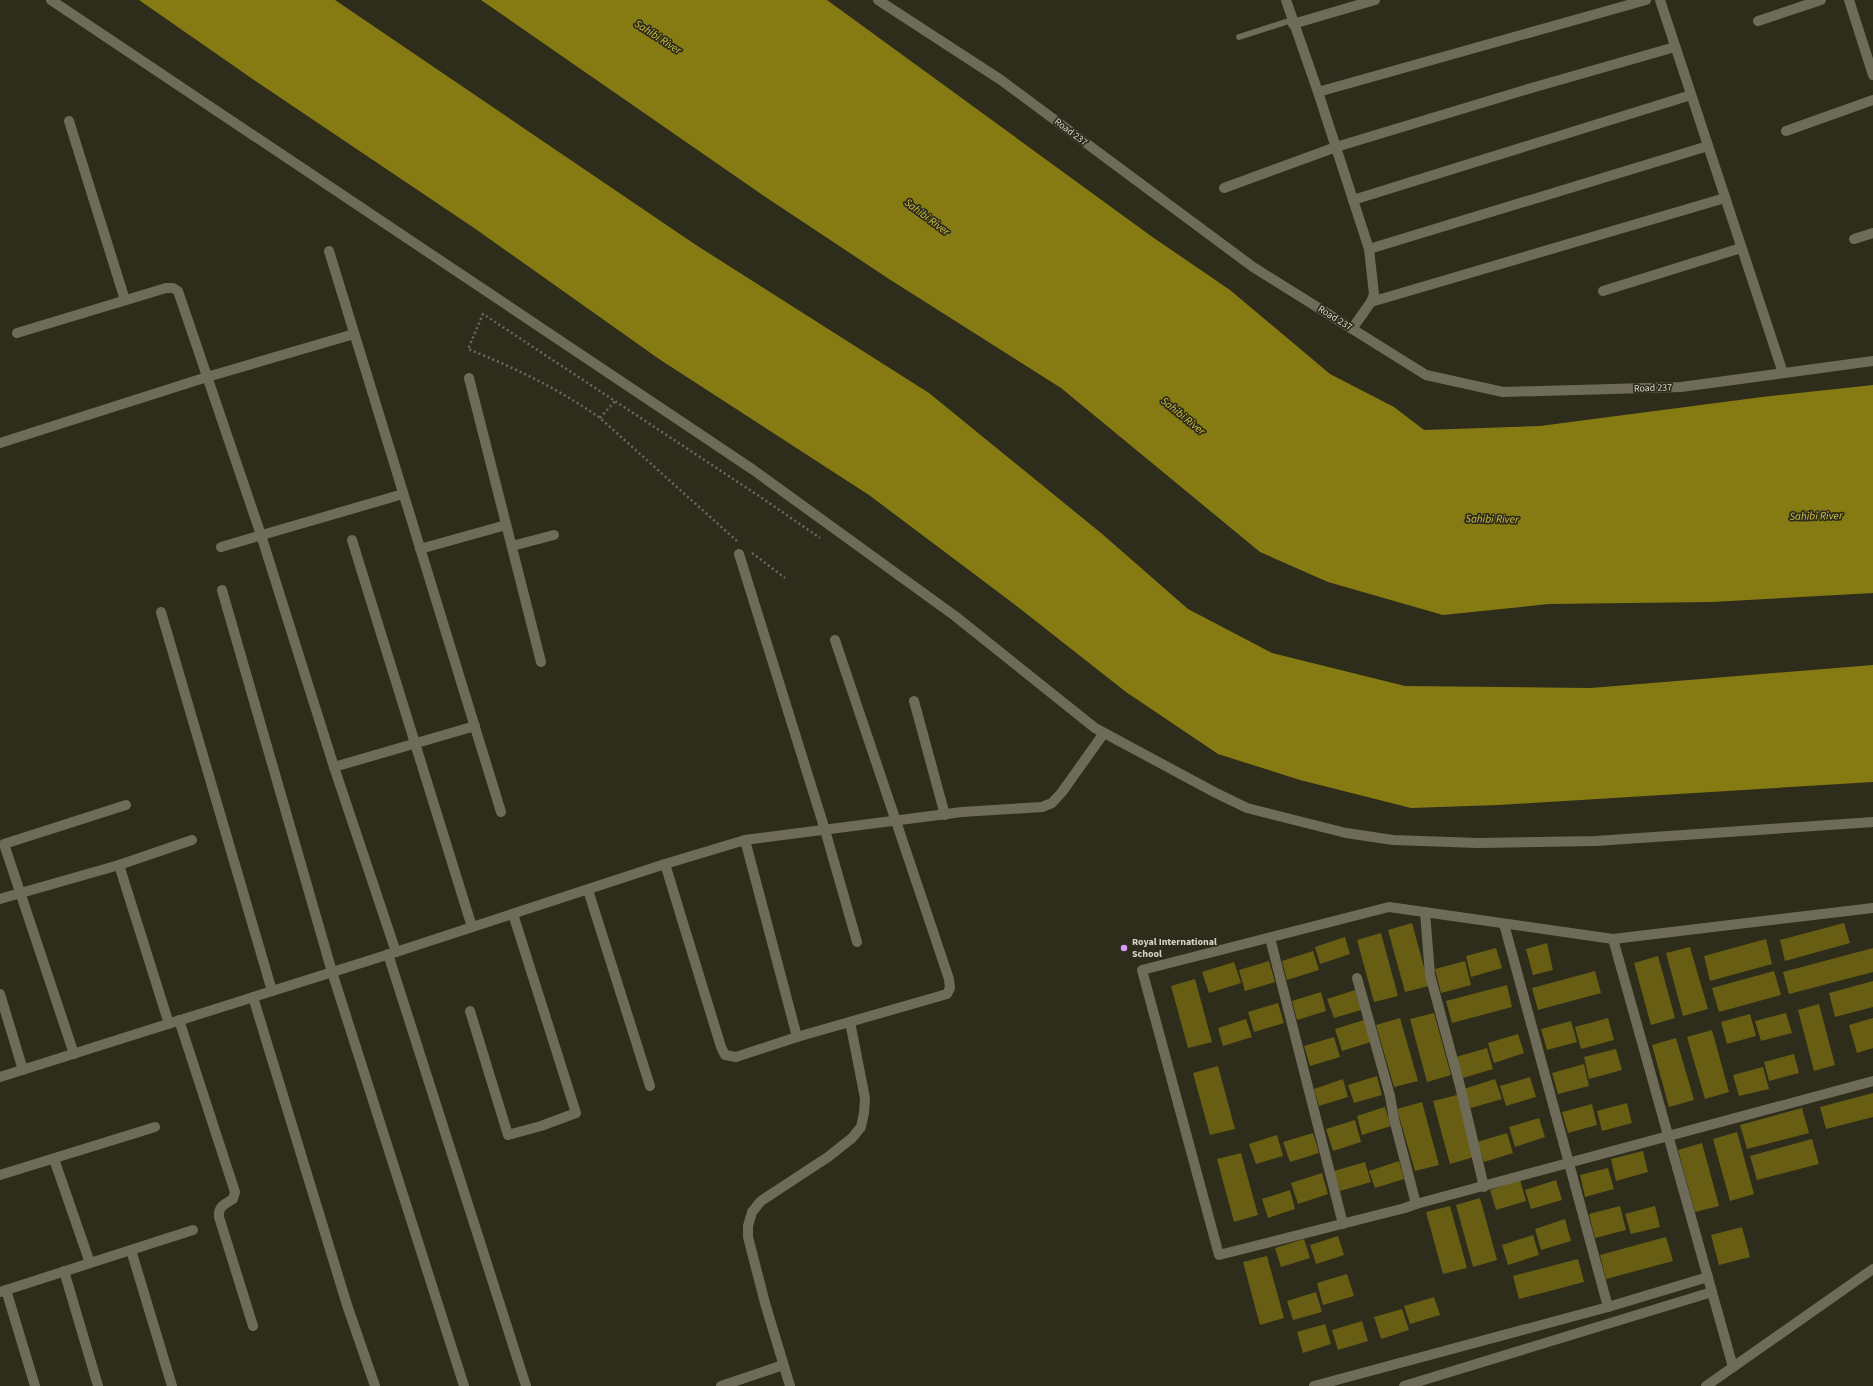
<svg xmlns="http://www.w3.org/2000/svg" width="1873" height="1386" viewBox="0 0 1873 1386" font-family="'Source Sans 3',sans-serif">
  <style>
    .water { fill: #867a13 }
    .building { fill: #675e13 }
    .lines { fill: none; stroke-linecap: round; stroke-linejoin: round }
    .path { stroke: #6c6b5c; stroke-width: 2.5; stroke-dasharray: 2 3; stroke-linecap: butt }
    .lane { stroke: #6e6c59; stroke-width: 6 }
    .street { stroke: #6e6c59; stroke-width: 10 }
    .secondary { stroke: #6e6c59; stroke-width: 10 }
    .poi-dot { fill: #d69bfa; stroke: #2e2c1b; stroke-width: 1.5 }
    .labels { text-anchor: middle; dominant-baseline: central; stroke-width: 3.5; stroke-linejoin: round; paint-order: stroke }
    .street-label { font-size: 10px; fill: #d5d4c9; stroke: #2e2c1b }
    .poi-label { font-size: 10px; font-weight: bold; fill: #d5d4c9; stroke: #2e2c1b; text-anchor: start }
    .water-label { font-size: 11px; font-style: italic; fill: #d1c142; stroke: #2e2c1b }
  </style>
  <rect width="100%" height="100%" fill="#2e2c1b"/>
  <g class="water">
    <polygon points="139,0 335,0 696,245 929,393 1101,533 1188,609 1272,653 1405,686 1591,688 1873,665 1873,782 1498,805 1411,808 1300,780 1218,754 1126,692 1014,604 869,495 659,359 477,230 254,80"/>
    <polygon points="481,0 827,0 1151,236 1230,290 1330,374 1394,407 1424,430 1540,426 1762,397 1873,385 1873,593 1712,602 1549,604 1443,615 1328,582 1260,552 1061,388 889,279 764,196"/>
  </g>
  <g class="building">
    <polygon points="1412,923 1429,986 1405,992 1388,930"/>
    <polygon points="1844,923 1850,943 1785,961 1780,940"/>
    <polygon points="1381,933 1398,996 1374,1002 1357,940"/>
    <polygon points="1345,937 1350,954 1320,964 1315,947"/>
    <polygon points="1766,939 1772,964 1710,981 1704,956"/>
    <polygon points="1547,943 1553,970 1533,975 1526,949"/>
    <polygon points="1690,947 1708,1009 1683,1016 1666,953"/>
    <polygon points="1496,948 1502,968 1471,977 1466,956"/>
    <polygon points="1873,948 1873,972 1789,994 1783,972"/>
    <polygon points="1313,951 1319,970 1287,980 1282,961"/>
    <polygon points="1658,956 1675,1018 1651,1025 1634,963"/>
    <polygon points="1269,961 1275,982 1245,991 1239,970"/>
    <polygon points="1465,961 1471,985 1441,993 1435,969"/>
    <polygon points="1234,962 1241,983 1209,993 1202,972"/>
    <polygon points="1595,971 1601,993 1538,1010 1532,988"/>
    <polygon points="1774,971 1781,995 1719,1012 1712,988"/>
    <polygon points="1195,979 1212,1042 1188,1048 1171,986"/>
    <polygon points="1873,981 1873,1007 1835,1017 1829,993"/>
    <polygon points="1507,985 1512,1007 1452,1023 1446,1001"/>
    <polygon points="1355,990 1361,1010 1334,1018 1327,999"/>
    <polygon points="1321,992 1326,1011 1297,1020 1292,1001"/>
    <polygon points="1278,1003 1284,1023 1254,1032 1248,1012"/>
    <polygon points="1819,1004 1835,1065 1814,1071 1798,1010"/>
    <polygon points="1434,1013 1451,1075 1427,1082 1410,1019"/>
    <polygon points="1786,1013 1792,1033 1761,1041 1755,1021"/>
    <polygon points="1750,1014 1756,1036 1727,1044 1721,1022"/>
    <polygon points="1400,1018 1418,1081 1394,1087 1376,1025"/>
    <polygon points="1608,1018 1614,1040 1581,1049 1575,1027"/>
    <polygon points="1873,1018 1873,1048 1857,1053 1849,1025"/>
    <polygon points="1246,1019 1252,1037 1223,1046 1218,1028"/>
    <polygon points="1364,1020 1371,1042 1342,1051 1335,1029"/>
    <polygon points="1571,1021 1577,1042 1547,1050 1541,1029"/>
    <polygon points="1712,1030 1729,1092 1705,1099 1687,1037"/>
    <polygon points="1518,1034 1524,1053 1494,1063 1488,1043"/>
    <polygon points="1334,1037 1340,1057 1310,1066 1304,1046"/>
    <polygon points="1676,1038 1694,1100 1669,1107 1652,1045"/>
    <polygon points="1487,1048 1493,1069 1463,1078 1456,1057"/>
    <polygon points="1616,1049 1622,1070 1589,1079 1584,1057"/>
    <polygon points="1794,1054 1799,1073 1769,1081 1764,1062"/>
    <polygon points="1584,1064 1589,1086 1558,1094 1552,1073"/>
    <polygon points="1218,1066 1235,1129 1210,1135 1193,1073"/>
    <polygon points="1763,1067 1769,1089 1739,1096 1733,1075"/>
    <polygon points="1377,1076 1382,1095 1354,1103 1348,1085"/>
    <polygon points="1530,1077 1536,1097 1506,1106 1500,1086"/>
    <polygon points="1343,1079 1348,1097 1319,1106 1314,1089"/>
    <polygon points="1495,1079 1502,1099 1471,1108 1464,1089"/>
    <polygon points="1873,1093 1873,1117 1826,1129 1820,1107"/>
    <polygon points="1457,1095 1474,1157 1450,1164 1433,1101"/>
    <polygon points="1422,1102 1439,1165 1415,1171 1397,1109"/>
    <polygon points="1627,1103 1632,1123 1602,1131 1597,1111"/>
    <polygon points="1592,1104 1597,1125 1568,1133 1562,1112"/>
    <polygon points="1385,1107 1391,1126 1362,1135 1357,1116"/>
    <polygon points="1802,1108 1809,1133 1747,1149 1740,1125"/>
    <polygon points="1539,1118 1545,1137 1515,1147 1509,1127"/>
    <polygon points="1355,1120 1361,1142 1333,1151 1326,1129"/>
    <polygon points="1737,1132 1754,1194 1730,1201 1713,1139"/>
    <polygon points="1313,1133 1319,1153 1290,1162 1283,1142"/>
    <polygon points="1507,1133 1513,1153 1484,1162 1477,1142"/>
    <polygon points="1277,1135 1283,1156 1256,1164 1249,1144"/>
    <polygon points="1812,1139 1819,1164 1757,1180 1750,1156"/>
    <polygon points="1702,1143 1719,1206 1695,1212 1678,1150"/>
    <polygon points="1643,1151 1648,1172 1616,1181 1611,1159"/>
    <polygon points="1241,1153 1258,1215 1234,1222 1217,1159"/>
    <polygon points="1399,1161 1404,1179 1375,1188 1369,1171"/>
    <polygon points="1365,1162 1371,1182 1340,1191 1334,1171"/>
    <polygon points="1608,1168 1614,1189 1585,1197 1580,1175"/>
    <polygon points="1322,1173 1328,1194 1298,1204 1291,1183"/>
    <polygon points="1520,1180 1526,1201 1496,1210 1490,1190"/>
    <polygon points="1556,1180 1562,1200 1531,1209 1525,1190"/>
    <polygon points="1290,1190 1295,1209 1268,1218 1262,1199"/>
    <polygon points="1480,1198 1497,1260 1473,1267 1456,1205"/>
    <polygon points="1450,1206 1467,1268 1443,1274 1426,1212"/>
    <polygon points="1620,1206 1626,1230 1595,1238 1589,1214"/>
    <polygon points="1655,1206 1660,1227 1631,1234 1625,1214"/>
    <polygon points="1565,1219 1571,1241 1541,1250 1535,1229"/>
    <polygon points="1742,1227 1750,1257 1719,1265 1711,1235"/>
    <polygon points="1533,1235 1539,1255 1508,1265 1502,1245"/>
    <polygon points="1338,1236 1344,1255 1316,1264 1310,1245"/>
    <polygon points="1666,1237 1673,1261 1606,1279 1600,1255"/>
    <polygon points="1304,1239 1310,1258 1281,1267 1275,1248"/>
    <polygon points="1267,1256 1284,1318 1260,1325 1243,1262"/>
    <polygon points="1578,1259 1584,1282 1519,1299 1513,1276"/>
    <polygon points="1347,1274 1354,1296 1323,1305 1317,1283"/>
    <polygon points="1316,1292 1322,1312 1293,1320 1287,1301"/>
    <polygon points="1434,1297 1440,1315 1410,1324 1404,1306"/>
    <polygon points="1402,1309 1409,1330 1381,1339 1374,1317"/>
    <polygon points="1362,1321 1368,1341 1338,1350 1332,1330"/>
    <polygon points="1325,1324 1331,1344 1303,1353 1297,1332"/>
  </g>
  <g class="lines">
    <g class="path">
      <polyline points="600,418 616,400"/>
      <path d="M737 541 600 418C559 389 515 368 468 349L483 314 759 496 820 538"/>
      <polyline points="752,553 785,578"/>
    </g>
    <polyline class="lane" points="1239,37 1292,20"/>
    <g class="street">
      <polyline points="1286,0 1318,92 1369,249 1374,294 1371,302 1352,329"/>
      <polyline points="1660,0 1783,373"/>
      <polyline points="1849,0 1873,75"/>
      <polyline points="1758,21 1821,0"/>
      <polyline points="1293,24 1375,0"/>
      <polyline points="1318,92 1646,0"/>
      <polyline points="69,121 125,300"/>
      <polyline points="1786,131 1873,100"/>
      <polyline points="1224,188 1336,147 1528,89 1675,47"/>
      <polyline points="1353,200 1691,95"/>
      <polyline points="1854,239 1873,233"/>
      <polyline points="1369,249 1708,146"/>
      <polyline points="329,251 501,812"/>
      <polyline points="1603,291 1741,248"/>
      <polyline points="1371,302 1725,198"/>
      <polyline points="17,333 166,288 173,288 178,291 261,535 334,767 396,952"/>
      <polyline points="469,378 541,662"/>
      <polyline points="0,443 207,377 354,334"/>
      <polyline points="352,540 472,927"/>
      <polyline points="512,546 554,535"/>
      <polyline points="221,547 403,494"/>
      <polyline points="420,549 506,525"/>
      <polyline points="739,554 825,830 857,942"/>
      <polyline points="222,590 332,972 464,1386"/>
      <polyline points="161,612 272,991"/>
      <polyline points="914,701 945,815"/>
      <polyline points="334,767 475,726"/>
      <polyline points="745,840 797,1037"/>
      <polyline points="665,864 721,1047 725,1055 736,1057 797,1037 947,994 950,988 949,979 835,640"/>
      <polyline points="119,865 169,1024"/>
      <polyline points="588,890 650,1086"/>
      <polyline points="0,899 119,865 192,840"/>
      <polyline points="1873,908 1613,939 1389,907 1142,970 1219,1255 1405,1208 1416,1204 1873,1081"/>
      <polyline points="1425,912 1430,975 1460,1086 1484,1187"/>
      <polyline points="1504,924 1608,1307"/>
      <polyline points="1270,938 1343,1224"/>
      <polyline points="1613,939 1733,1367"/>
      <polyline points="388,954 526,1386"/>
      <polyline points="1357,978 1390,1096 1394,1119 1416,1204"/>
      <polyline points="0,994 23,1070"/>
      <polyline points="253,997 347,1305 375,1386"/>
      <polyline points="470,1011 508,1135 541,1126 576,1113 513,914"/>
      <path d="M179 1020 235 1192 233 1199C225 1204 218 1206 219 1217L253 1326"/>
      <polyline points="74,1054 4,844 126,805"/>
      <polyline points="0,1077 396,952 665,864 745,840 962,812 1042,807 1052,803 1062,792 1104,733"/>
      <polyline points="54,1159 90,1263"/>
      <polyline points="0,1175 155,1127"/>
      <polyline points="131,1250 172,1386"/>
      <polyline points="64,1271 98,1386"/>
      <polyline points="6,1290 35,1386"/>
      <polyline points="0,1292 193,1230"/>
      <polyline points="721,1386 783,1365"/>
      <polyline points="790,1386 765,1303 748,1237 748,1226 752,1212 761,1201 828,1157 852,1138 861,1127 864,1113 865,1098 850,1022"/>
      <polyline points="1314,1386 1608,1307 1708,1277"/>
      <polyline points="1404,1386 1712,1292"/>
    </g>
    <g class="secondary">
      <polyline points="51,0 752,469 955,616 1095,728 1216,793 1247,808 1346,833 1393,840 1478,843 1596,841 1873,822"/>
      <polyline points="878,0 1001,80 1253,267 1426,375 1503,392 1681,387 1873,361"/>
      <polyline points="1706,1386 1873,1269"/>
    </g>
  </g>
  <circle class="poi-dot" cx="1124" cy="948" r="4"/>
  <g class="labels">
    <g class="street-label">
      <text transform="translate(1071 132) rotate(37)">Road 237</text>
      <text transform="translate(1335 318) rotate(32)">Road 237</text>
      <text transform="translate(1653 388) rotate(-2)">Road 237</text>
    </g>
    <g class="poi-label">
      <text x="1132" y="942">Royal International<tspan x="1132" dy="12">School</tspan></text>
    </g>
    <g class="water-label">
      <text transform="translate(658 37) rotate(33)">Sahibi River</text>
      <text transform="translate(927 217) rotate(37)">Sahibi River</text>
      <text transform="translate(1183 416) rotate(39)">Sahibi River</text>
      <text transform="translate(1816 516) rotate(-1)">Sahibi River</text>
      <text transform="translate(1492 519) rotate(1)">Sahibi River</text>
    </g>
  </g>
</svg>
